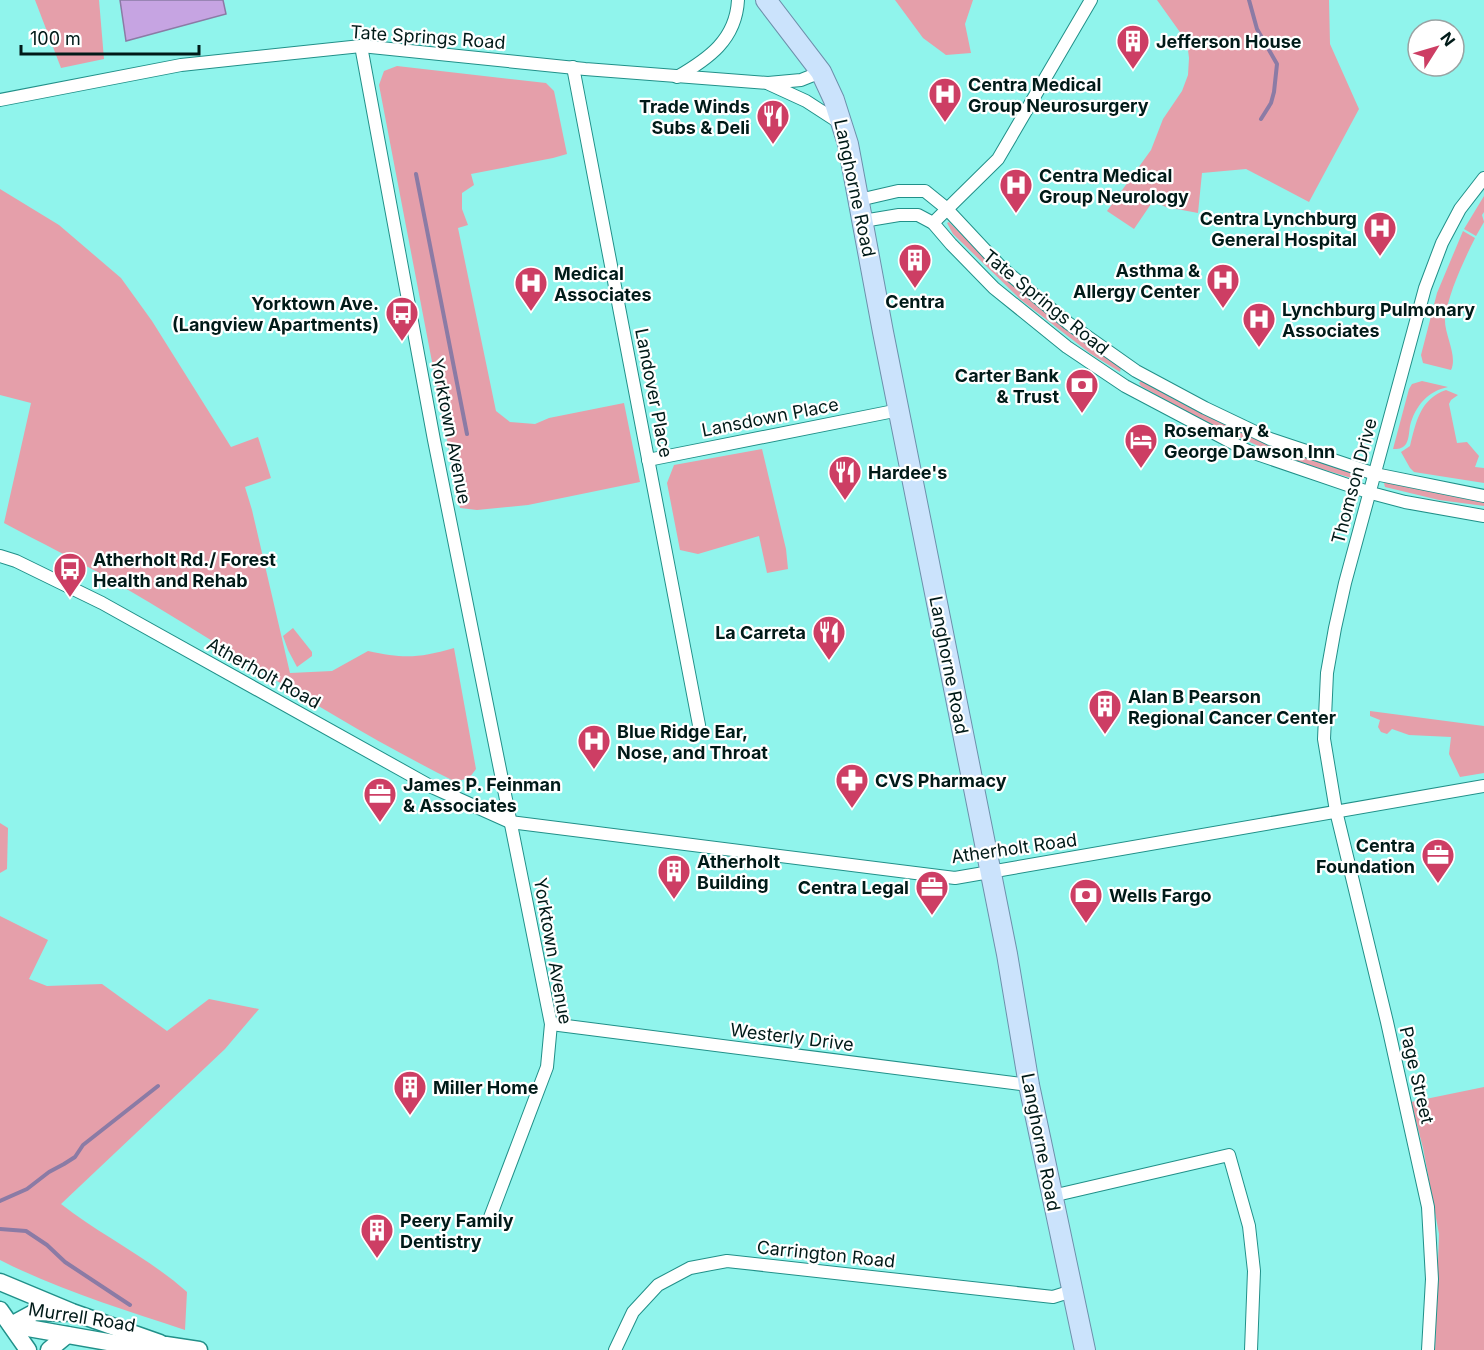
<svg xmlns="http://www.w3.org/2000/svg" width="1484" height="1350" viewBox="0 0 1484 1350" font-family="Inter,sans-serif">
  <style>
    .green { fill: #e59faa }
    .water { fill: #c6a4e2; stroke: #8b7ba5; stroke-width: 1.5 }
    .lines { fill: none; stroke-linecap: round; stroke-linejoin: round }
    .stream { stroke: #8b7ba5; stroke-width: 4 }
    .street-casing { stroke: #219089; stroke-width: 14 }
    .secondary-casing { stroke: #219089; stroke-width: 19 }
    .primary-casing { stroke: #6d90ab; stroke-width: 22 }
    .street { stroke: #fff; stroke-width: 12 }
    .secondary { stroke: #fff; stroke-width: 16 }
    .primary { stroke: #cbe3fc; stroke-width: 20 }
    .labels { text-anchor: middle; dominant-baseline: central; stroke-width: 4.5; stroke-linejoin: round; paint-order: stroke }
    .street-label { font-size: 18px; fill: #001a18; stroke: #fff }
    .poi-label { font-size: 18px; font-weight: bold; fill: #001a18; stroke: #fff; text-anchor: start }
  </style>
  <rect width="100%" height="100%" fill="#90f4ec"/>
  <g class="green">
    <polygon points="35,0 99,0 104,59 61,68"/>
    <polygon points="895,0 973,0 965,24 971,53 946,55 923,38"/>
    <polygon points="1157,0 1329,0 1330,44 1359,109 1309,202 1246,169 1202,173 1198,213 1166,207 1153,201 1134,229 1107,211 1151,150 1163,119 1182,91 1188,75 1189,58 1187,42"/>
    <polygon points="397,66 546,83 554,91 567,154 553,158 471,174 474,185 462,193 462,209 468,225 458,228 496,411 510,422 535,424 549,418 624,403 640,482 528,505 477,510 460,508 379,85 384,71"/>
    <path d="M0 189 59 225 121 278 152 321 231 447 258 437 271 478 245 487 252 510 290 673 332 671 368 651C404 659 419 658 454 648L476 769 470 777 456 782C337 723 228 648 113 581 78 560 40 543 4 523L31 403 0 395Z"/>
    <polygon points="1484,196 1484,212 1482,215 1484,222 1476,236 1464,229"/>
    <path d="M949 222C1003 276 1059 325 1121 368L1120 372 1091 354 1021 300 953 234 947 223Z"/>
    <path d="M1463 231 1475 238C1464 260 1448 294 1445 319 1444 334 1458 356 1451 370L1423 363 1421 355 1437 293Z"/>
    <path d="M1141 381 1187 406 1248 435 1312 460 1361 475 1362 480 1361 481C1321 469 1281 457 1243 439 1208 423 1174 405 1141 386L1139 383Z"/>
    <path d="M1422 381 1448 387C1428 391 1415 406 1410 426 1409 432 1409 439 1406 444 1402 449 1398 449 1393 449L1409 389 1412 384Z"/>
    <path d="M1446 390 1458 395 1451 400 1449 404 1457 443 1467 442 1479 456 1475 467 1484 468V483L1414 472 1410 468 1401 452 1410 446C1416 422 1420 399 1446 390Z"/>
    <polygon points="762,449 786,549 788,569 767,573 759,536 698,554 680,550 667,483 674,465"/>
    <polygon points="1386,482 1438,493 1484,501 1484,506 1439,500 1385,487 1384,483"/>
    <polygon points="293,628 312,652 312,656 297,667 288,650 283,636"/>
    <polygon points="1370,711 1484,726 1484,773 1460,777 1449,754 1451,737 1409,735 1392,729 1387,734 1381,732 1378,727 1380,720 1370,716"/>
    <polygon points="0,823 8,828 7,869 0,873"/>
    <path d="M0 916 48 940 29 979 47 986 102 984 167 1031 209 999 259 1009 225 1049 61 1204C102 1236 149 1258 187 1292L185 1330C122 1309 59 1290 0 1260Z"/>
    <polygon points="1484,1087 1484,1350 1435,1350 1439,1234 1423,1148 1411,1102"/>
  </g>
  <polygon class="water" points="120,0 223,0 226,14 126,41"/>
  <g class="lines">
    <g class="stream">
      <polyline points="1249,0 1257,29 1277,64 1274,92 1271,103 1261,119"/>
      <polyline points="416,174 467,434"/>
      <polyline points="0,1201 27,1189 49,1172 64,1164 75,1157 83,1145 158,1086"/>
      <polyline points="0,1229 26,1231 47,1245 65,1262 130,1305"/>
    </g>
    <defs>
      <g id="street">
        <polyline points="361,46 434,440 551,1024 547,1067 489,1220"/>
        <polyline points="573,67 699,725"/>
        <path d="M677 77C708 59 736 40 738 0"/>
        <polyline points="769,84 806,101 843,125"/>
        <polyline points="0,100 181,65 361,46 585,69 768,83 801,80 821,72"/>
        <polyline points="859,200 898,191 925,191 946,208 1002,268 1068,323 1136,371 1205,408 1270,439 1375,474 1484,496"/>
        <polyline points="863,221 899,215 918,215 933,223 951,244 994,288 1067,347 1125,386 1248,451 1371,493 1405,502 1484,516"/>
        <polyline points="933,223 998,159 1091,0"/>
        <polyline points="648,460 899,410"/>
        <polyline points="0,556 16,561 102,603 432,787 510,822 955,878 1484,786"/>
        <polyline points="551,1024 1029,1085"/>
        <polyline points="1052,1196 1229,1155 1249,1226 1254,1271 1251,1350"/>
        <polyline points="615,1350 633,1312 658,1285 690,1268 727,1261 1053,1297 1072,1291"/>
        <polyline points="1428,1350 1432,1279 1428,1207 1387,1022 1336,811 1324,739 1327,673 1335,628 1345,583 1425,288 1442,243 1460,209 1484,178"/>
      </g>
      <g id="secondary">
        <polyline points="0,1282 72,1312 160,1343"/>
        <polyline points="0,1310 28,1350"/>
        <polyline points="11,1325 136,1347 166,1345 199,1350"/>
        <polyline points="11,1325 35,1312 65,1313"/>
        <polyline points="49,1350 67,1335"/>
      </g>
      <polyline id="primary" points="766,0 821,72 834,100 848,144 883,332 1007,954 1029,1085 1085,1350"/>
    </defs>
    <use href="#street" class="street-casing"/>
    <use href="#secondary" class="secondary-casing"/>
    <use href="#primary" class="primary-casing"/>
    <use href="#street" class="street"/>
    <use href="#secondary" class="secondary"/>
    <use href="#primary" class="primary"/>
  </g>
  <defs>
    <symbol id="building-pin" viewBox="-11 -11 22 30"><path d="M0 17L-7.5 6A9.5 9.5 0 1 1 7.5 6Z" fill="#cd3e64" stroke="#fff"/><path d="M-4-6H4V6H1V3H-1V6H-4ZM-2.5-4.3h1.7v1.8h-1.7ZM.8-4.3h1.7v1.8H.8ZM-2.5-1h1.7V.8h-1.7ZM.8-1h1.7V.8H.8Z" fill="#fff"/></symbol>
    <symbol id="hospital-pin" viewBox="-11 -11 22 30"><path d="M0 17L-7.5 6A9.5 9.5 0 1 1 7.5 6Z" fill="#cd3e64" stroke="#fff"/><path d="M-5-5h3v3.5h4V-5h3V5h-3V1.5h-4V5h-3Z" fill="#fff"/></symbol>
    <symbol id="restaurant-pin" viewBox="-11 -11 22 30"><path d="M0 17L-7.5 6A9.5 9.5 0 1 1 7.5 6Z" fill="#cd3e64" stroke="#fff"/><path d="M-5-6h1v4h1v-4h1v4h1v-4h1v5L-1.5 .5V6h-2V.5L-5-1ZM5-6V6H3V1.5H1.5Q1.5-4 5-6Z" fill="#fff"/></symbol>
    <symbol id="bus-pin" viewBox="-11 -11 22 30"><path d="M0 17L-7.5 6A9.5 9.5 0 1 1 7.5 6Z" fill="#cd3e64" stroke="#fff"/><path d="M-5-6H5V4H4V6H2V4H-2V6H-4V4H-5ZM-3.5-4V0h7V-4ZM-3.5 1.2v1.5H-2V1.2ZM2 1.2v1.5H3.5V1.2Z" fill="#fff"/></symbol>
    <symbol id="bank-pin" viewBox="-11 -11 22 30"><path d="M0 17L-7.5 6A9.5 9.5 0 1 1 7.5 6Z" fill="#cd3e64" stroke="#fff"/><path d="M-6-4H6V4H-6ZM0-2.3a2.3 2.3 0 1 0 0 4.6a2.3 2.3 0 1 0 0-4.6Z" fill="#fff"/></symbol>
    <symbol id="hotel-pin" viewBox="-11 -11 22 30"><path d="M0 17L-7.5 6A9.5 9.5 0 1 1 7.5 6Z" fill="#cd3e64" stroke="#fff"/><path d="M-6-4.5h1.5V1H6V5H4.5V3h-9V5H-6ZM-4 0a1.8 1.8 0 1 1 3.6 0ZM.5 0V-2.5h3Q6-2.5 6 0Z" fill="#fff"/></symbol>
    <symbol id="pharmacy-pin" viewBox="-11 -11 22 30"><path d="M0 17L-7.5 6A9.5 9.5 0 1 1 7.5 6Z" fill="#cd3e64" stroke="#fff"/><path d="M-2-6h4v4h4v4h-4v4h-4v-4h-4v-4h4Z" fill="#fff"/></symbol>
    <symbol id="office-pin" viewBox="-11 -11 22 30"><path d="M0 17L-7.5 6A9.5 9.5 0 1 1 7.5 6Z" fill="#cd3e64" stroke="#fff"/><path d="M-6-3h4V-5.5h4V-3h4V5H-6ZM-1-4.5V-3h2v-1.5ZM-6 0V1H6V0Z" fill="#fff"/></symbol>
  </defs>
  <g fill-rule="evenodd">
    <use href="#building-pin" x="1114" y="22" width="38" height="52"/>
    <use href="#hospital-pin" x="926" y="75" width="38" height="52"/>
    <use href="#restaurant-pin" x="754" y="97" width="38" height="52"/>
    <use href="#hospital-pin" x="997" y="166" width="38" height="52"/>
    <use href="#hospital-pin" x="1361" y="209" width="38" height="52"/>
    <use href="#building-pin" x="896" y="241" width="38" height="52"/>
    <use href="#hospital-pin" x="1204" y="261" width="38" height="52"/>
    <use href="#hospital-pin" x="512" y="264" width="38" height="52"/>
    <use href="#bus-pin" x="383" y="294" width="38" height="52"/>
    <use href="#hospital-pin" x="1240" y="300" width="38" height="52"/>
    <use href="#bank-pin" x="1063" y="366" width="38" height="52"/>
    <use href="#hotel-pin" x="1122" y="421" width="38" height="52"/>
    <use href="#restaurant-pin" x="826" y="453" width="38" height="52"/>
    <use href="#bus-pin" x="51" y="550" width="38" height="52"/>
    <use href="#restaurant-pin" x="810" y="613" width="38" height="52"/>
    <use href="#building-pin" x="1086" y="687" width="38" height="52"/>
    <use href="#hospital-pin" x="575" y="722" width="38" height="52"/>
    <use href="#pharmacy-pin" x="833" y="761" width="38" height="52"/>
    <use href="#office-pin" x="361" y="775" width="38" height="52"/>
    <use href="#office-pin" x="1419" y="836" width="38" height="52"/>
    <use href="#building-pin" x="655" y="852" width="38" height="52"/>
    <use href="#office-pin" x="913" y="868" width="38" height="52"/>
    <use href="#bank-pin" x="1067" y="876" width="38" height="52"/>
    <use href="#building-pin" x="391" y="1068" width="38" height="52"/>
    <use href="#building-pin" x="358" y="1211" width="38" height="52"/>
  </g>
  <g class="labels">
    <g class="street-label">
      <text transform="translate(428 37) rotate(4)">Tate Springs Road</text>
      <text transform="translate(855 188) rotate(78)">Langhorne Road</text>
      <text transform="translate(1046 302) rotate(39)">Tate Springs Road</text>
      <text transform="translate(654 393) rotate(79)">Landover Place</text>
      <text transform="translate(770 417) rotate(-11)">Lansdown Place</text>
      <text transform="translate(451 431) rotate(79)">Yorktown Avenue</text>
      <text transform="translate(1354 481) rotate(-75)">Thomson Drive</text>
      <text transform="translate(949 665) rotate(79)">Langhorne Road</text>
      <text transform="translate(264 673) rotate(29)">Atherholt Road</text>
      <text transform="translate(1014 848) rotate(-8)">Atherholt Road</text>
      <text transform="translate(553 951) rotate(80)">Yorktown Avenue</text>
      <text transform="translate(792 1037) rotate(7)">Westerly Drive</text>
      <text transform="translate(1417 1075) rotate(77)">Page Street</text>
      <text transform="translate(1041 1142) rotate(79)">Langhorne Road</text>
      <text transform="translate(826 1254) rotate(6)">Carrington Road</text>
      <text transform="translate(82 1317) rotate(9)">Murrell Road</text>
    </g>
    <g class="poi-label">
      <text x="1156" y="41">Jefferson House</text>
      <text x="968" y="84">Centra Medical<tspan x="968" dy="21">Group Neurosurgery</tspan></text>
      <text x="750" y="106" text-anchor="end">Trade Winds<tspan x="750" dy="21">Subs &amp; Deli</tspan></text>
      <text x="1039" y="175">Centra Medical<tspan x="1039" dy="21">Group Neurology</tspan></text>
      <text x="1357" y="218" text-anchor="end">Centra Lynchburg<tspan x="1357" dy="21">General Hospital</tspan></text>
      <text x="1200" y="270" text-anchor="end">Asthma &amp;<tspan x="1200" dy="21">Allergy Center</tspan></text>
      <text x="554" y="273">Medical<tspan x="554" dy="21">Associates</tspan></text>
      <text x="915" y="301" text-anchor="middle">Centra</text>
      <text x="379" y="303" text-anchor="end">Yorktown Ave.<tspan x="379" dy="21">(Langview Apartments)</tspan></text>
      <text x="1282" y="309">Lynchburg Pulmonary<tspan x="1282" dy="21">Associates</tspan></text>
      <text x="1059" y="375" text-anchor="end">Carter Bank<tspan x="1059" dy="21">&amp; Trust</tspan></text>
      <text x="1164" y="430">Rosemary &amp;<tspan x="1164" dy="21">George Dawson Inn</tspan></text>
      <text x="868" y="472">Hardee's</text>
      <text x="93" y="559">Atherholt Rd./ Forest<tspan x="93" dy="21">Health and Rehab</tspan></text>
      <text x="806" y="632" text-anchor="end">La Carreta</text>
      <text x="1128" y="696">Alan B Pearson<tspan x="1128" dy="21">Regional Cancer Center</tspan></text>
      <text x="617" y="731">Blue Ridge Ear,<tspan x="617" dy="21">Nose, and Throat</tspan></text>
      <text x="875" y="780">CVS Pharmacy</text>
      <text x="403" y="784">James P. Feinman<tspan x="403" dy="21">&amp; Associates</tspan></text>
      <text x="1415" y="845" text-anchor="end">Centra<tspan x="1415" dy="21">Foundation</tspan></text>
      <text x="697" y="861">Atherholt<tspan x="697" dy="21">Building</tspan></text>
      <text x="909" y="887" text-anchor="end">Centra Legal</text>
      <text x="1109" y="895">Wells Fargo</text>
      <text x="433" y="1087">Miller Home</text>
      <text x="400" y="1220">Peery Family<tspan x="400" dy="21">Dentistry</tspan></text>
    </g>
  </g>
  <g transform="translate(1436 48) rotate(53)"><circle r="28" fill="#ffffff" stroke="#99a3a3" stroke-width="1.5"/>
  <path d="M0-4.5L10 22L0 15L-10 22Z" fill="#cd3e64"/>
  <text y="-9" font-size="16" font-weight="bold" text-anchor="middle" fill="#001a18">N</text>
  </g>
  <path d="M21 45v9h178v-9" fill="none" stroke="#001a18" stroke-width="3"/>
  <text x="30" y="45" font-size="18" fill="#001a18" stroke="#ffffff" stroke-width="4.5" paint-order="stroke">100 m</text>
</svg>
